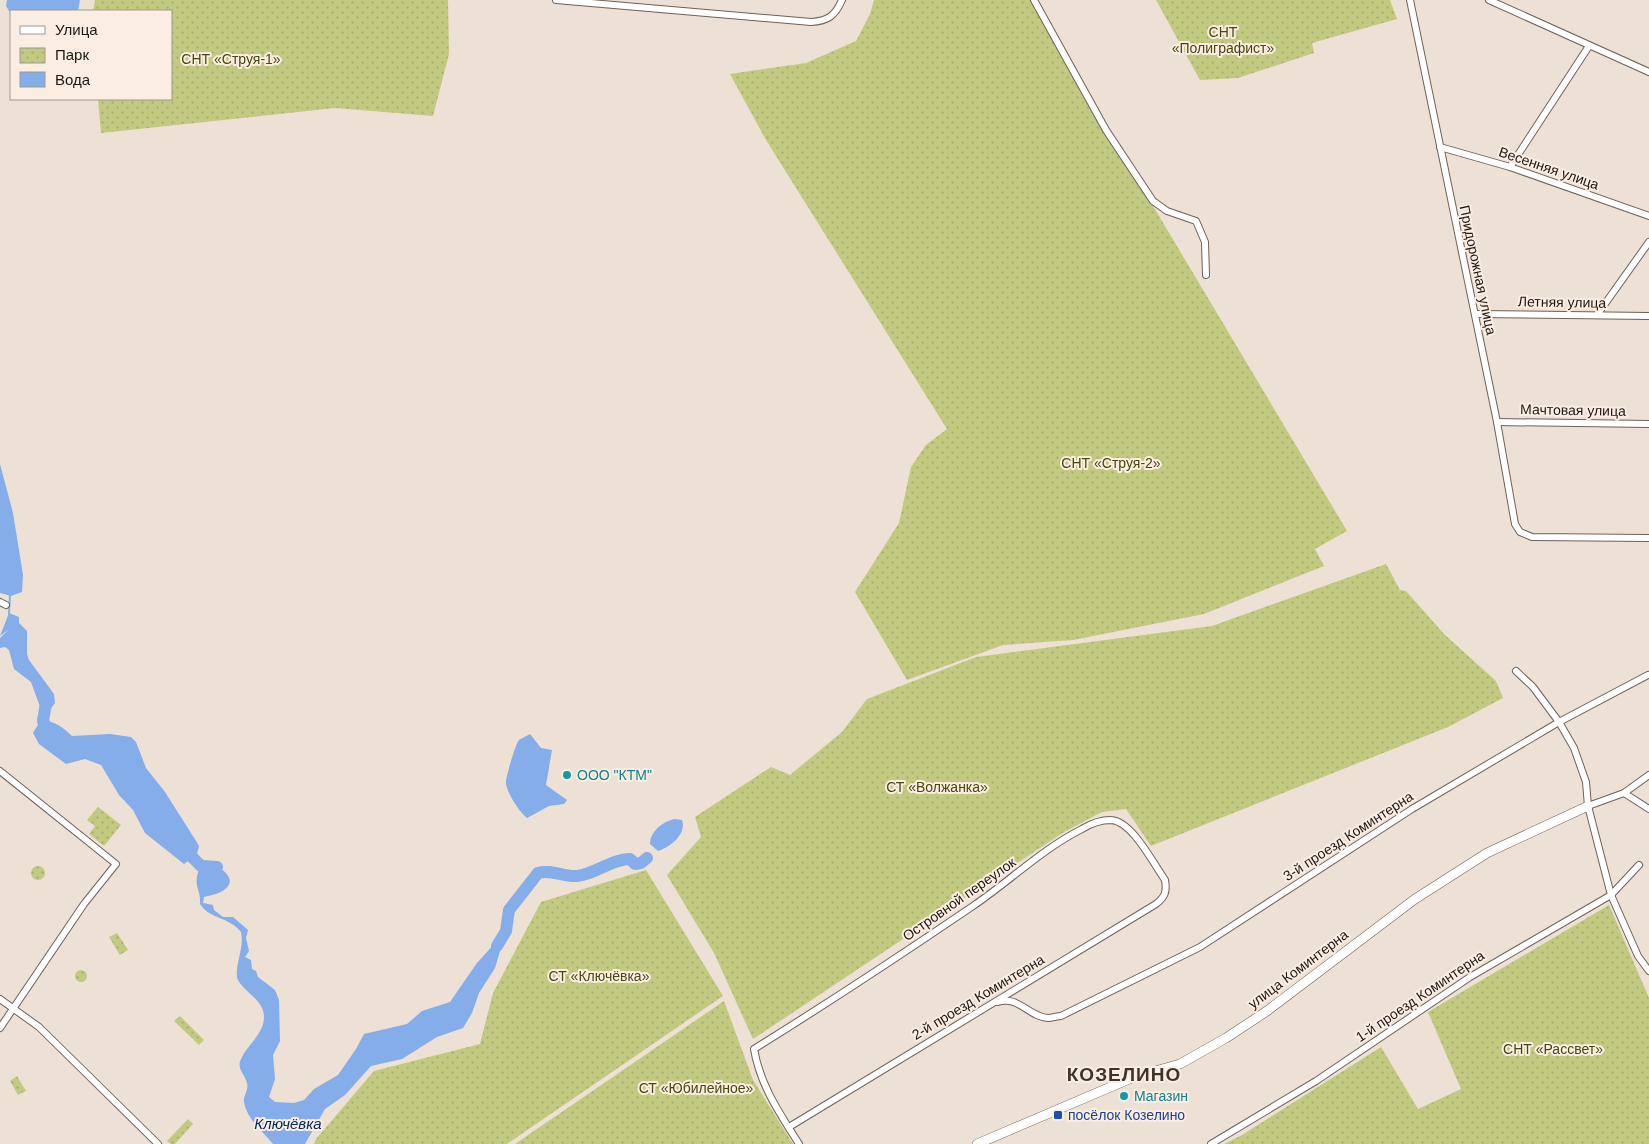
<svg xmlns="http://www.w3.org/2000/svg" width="1649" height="1144" viewBox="0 0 1649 1144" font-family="Helvetica,sans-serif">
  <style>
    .park { fill: url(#park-dots) }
    .water { fill: #84ade9 }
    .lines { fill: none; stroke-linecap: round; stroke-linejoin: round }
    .stream { stroke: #84ade9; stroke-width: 2 }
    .river { stroke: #84ade9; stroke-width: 12 }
    .street-casing { stroke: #6d6259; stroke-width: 8 }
    .secondary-casing { stroke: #6d6259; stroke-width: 10 }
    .street { stroke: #fff; stroke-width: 6 }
    .secondary { stroke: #fff; stroke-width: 9 }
    .culture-dot { fill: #0f9aa8; stroke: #fbede2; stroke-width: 2 }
    .transit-dot { fill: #1a4fb4; stroke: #fbede2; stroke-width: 2 }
    .labels { text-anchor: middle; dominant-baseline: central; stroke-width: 4; stroke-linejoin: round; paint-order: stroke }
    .park-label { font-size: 14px; fill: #444910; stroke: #fbede2 }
    .street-label { font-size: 14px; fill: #1c1814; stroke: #fbede2 }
    .culture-label { font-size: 14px; fill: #0d838f; stroke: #fbede2; text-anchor: start }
    .transit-label { font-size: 14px; fill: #164399; stroke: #fbede2; text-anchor: start }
    .water-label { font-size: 15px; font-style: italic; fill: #01265b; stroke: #fbede2 }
    .district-label { font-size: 19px; font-weight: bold; letter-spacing: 1px; fill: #3f342c; stroke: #fbede2 }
  </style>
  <defs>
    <pattern id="park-dots" width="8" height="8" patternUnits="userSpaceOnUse" patternTransform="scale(1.25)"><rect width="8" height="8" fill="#c1ca80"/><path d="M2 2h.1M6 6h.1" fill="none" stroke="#a5ad6e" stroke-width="1.8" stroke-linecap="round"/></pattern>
  </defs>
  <rect width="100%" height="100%" fill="#ede0d5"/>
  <g class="park">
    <polygon points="95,0 448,0 449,54 433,116 335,108 101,133 98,99 171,99 171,11 93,11"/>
    <polygon points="874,0 1030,0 1347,531 1315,549 1324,566 1204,614 1073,640 1003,645 907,680 855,592 899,523 911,467 926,445 947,429 766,140 730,74 806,63 856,41 870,14"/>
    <polygon points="1156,0 1390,0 1397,19 1312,43 1314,53 1238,78 1200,80"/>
    <polygon points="1386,564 1400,590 1406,591 1444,634 1496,681 1503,698 1448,727 1151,846 1126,809 1102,812 1064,832 753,1039 714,953 667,875 701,837 695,817 771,767 790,775 842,732 867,699 976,657 1212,626"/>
    <polygon points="98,807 121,825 104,846 89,834 95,826 87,820"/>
    <circle cx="38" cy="873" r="7"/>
    <polygon points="646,870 723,996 507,1144 314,1144 316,1139 374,1071 480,1044 493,993 541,902"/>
    <polygon points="1609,905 1649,998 1649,1144 1224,1144 1242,1135 1381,1047 1418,1109 1461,1089 1428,1012"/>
    <polygon points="117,933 128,950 120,955 109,937"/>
    <circle cx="81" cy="976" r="6"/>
    <polygon points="724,1001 753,1080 793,1144 515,1144"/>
    <polygon points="180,1016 204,1040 199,1045 174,1021"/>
    <polygon points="17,1076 26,1091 18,1095 10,1081"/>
    <polygon points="188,1119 193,1124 175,1144 171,1144 167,1141"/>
  </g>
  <g class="water">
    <polygon points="7,0 80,0 78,11 11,11 11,14 6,6"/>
    <polygon points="0,464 13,513 23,575 22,592 11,596 0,593"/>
    <polygon points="9,613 19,617 19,623 27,631 27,654 29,660 54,694 55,703 48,712 42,712 31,682 14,669 9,650 5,647 0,648 0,638 9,629 0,636"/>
    <path d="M43 721C56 721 63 728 72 736L110 734 131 737 136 742 146 768 165 792 196 841 199 846 197 854 184 864 145 833 133 810 119 795 101 765 85 759 66 764 39 744 33 733 39 723Z"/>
    <path d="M530 734 541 748 552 750 546 785 567 800 564 804 549 806 527 818C520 813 505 791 506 781 507 774 515 745 519 740 522 738 527 736 530 734Z"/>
    <path d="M674 819 682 820C687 833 671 847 658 851L650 844C650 831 663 822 674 819Z"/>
    <path d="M208 863C219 865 240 879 224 890 219 894 211 895 204 897L203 903 213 905 214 910 223 917H233L248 930 246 938 249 951 245 957 251 960 252 969 256 971 258 977 275 990 279 1000 280 1041 273 1055 275 1079 269 1097 275 1102 294 1103 304 1100 314 1089 338 1075 356 1049 364 1034 407 1024 422 1011 450 1002 477 963 506 931 495 968 479 993 472 1013 463 1028 437 1037 402 1059 371 1066 345 1095 325 1109 305 1144H273C262 1131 247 1119 244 1102 243 1096 249 1090 247 1083 245 1074 236 1069 241 1059 247 1045 264 1034 264 1017 264 1000 245 993 238 980 233 969 245 947 241 932 228 916 211 920 200 904 201 887 192 888 200 866Z"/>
  </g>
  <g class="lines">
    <polyline class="stream" points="9,614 10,594"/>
    <g class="river">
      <polyline points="47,697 43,721 51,735"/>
      <polyline points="182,847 201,866 217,867"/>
      <path d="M497 946 506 931 509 910 538 873C551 869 563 877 577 876 596 874 611 859 630 859L635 864 641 863 647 858"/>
    </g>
    <defs>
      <g id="street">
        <path d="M556 0 811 22C828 21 835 16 842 0"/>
        <polyline points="1034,0 1106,130 1153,201 1167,211 1196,221 1205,242 1206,275"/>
        <polyline points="1410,0 1497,422 1515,524 1520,532 1532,537 1649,538"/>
        <polyline points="1489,0 1649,72"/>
        <polyline points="1440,147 1510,167 1649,216"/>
        <polyline points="1510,167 1589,46"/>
        <polyline points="1475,314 1649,316"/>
        <polyline points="1597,315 1649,242"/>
        <polyline points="1497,422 1649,424"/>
        <polyline points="0,602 6,605"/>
        <polyline points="1516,671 1533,687 1559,722 1574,748 1586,782 1588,806 1611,895 1638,956 1649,971"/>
        <polyline points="0,771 116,864 84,904 0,1028"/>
        <polyline points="1624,793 1649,809"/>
        <polyline points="1588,806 1624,793 1649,775"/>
        <polyline points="0,999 39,1027 158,1144"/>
        <path d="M998 1002C1018 995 1029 1017 1048 1018 1052 1018 1057 1016 1061 1016L1200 947 1412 809 1559 722 1648 675"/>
        <path d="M789 1127 1156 904C1165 897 1167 892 1165 880 1153 863 1132 821 1111 820 1101 820 1090 824 1082 829 1042 849 1010 881 973 906 901 955 828 1003 754 1049 760 1085 780 1114 799 1144"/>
        <polyline points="1211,1144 1316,1081 1470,977 1611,895 1639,865"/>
      </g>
      <polyline id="secondary" points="977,1144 1134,1077 1180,1064 1226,1038 1267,1011 1415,899 1487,853 1588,806"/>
    </defs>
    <use href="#street" class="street-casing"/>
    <use href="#secondary" class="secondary-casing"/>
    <use href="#street" class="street"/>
    <use href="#secondary" class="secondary"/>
  </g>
  <g class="culture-dot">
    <circle cx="567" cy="775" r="5"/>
    <circle cx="1124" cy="1096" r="5"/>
  </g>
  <rect class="transit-dot" x="1053" y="1110" width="10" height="10" rx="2.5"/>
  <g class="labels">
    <g class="park-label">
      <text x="1223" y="32">СНТ<tspan x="1223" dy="16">«Полиграфист»</tspan></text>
      <text x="231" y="59">СНТ «Струя-1»</text>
      <text x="1111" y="463">СНТ «Струя-2»</text>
      <text x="937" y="787">СТ «Волжанка»</text>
      <text x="599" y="976">СТ «Ключёвка»</text>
      <text x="1553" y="1049">СНТ «Рассвет»</text>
      <text x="696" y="1088">СТ «Юбилейное»</text>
    </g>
    <g class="street-label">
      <text transform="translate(1549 168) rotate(19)">Весенняя улица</text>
      <text transform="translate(1478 270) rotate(78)">Придорожная улица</text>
      <text transform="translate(1562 302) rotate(1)">Летняя улица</text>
      <text transform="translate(1573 410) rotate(1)">Мачтовая улица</text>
      <text transform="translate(1348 836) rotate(-33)">3-й проезд Коминтерна</text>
      <text transform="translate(959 899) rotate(-35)">Островной переулок</text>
      <text transform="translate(1298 969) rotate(-37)">улица Коминтерна</text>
      <text transform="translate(1420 996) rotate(-34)">1-й проезд Коминтерна</text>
      <text transform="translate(978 997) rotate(-31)">2-й проезд Коминтерна</text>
    </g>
    <g class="culture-label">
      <text x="577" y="775">ООО "КТМ"</text>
      <text x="1134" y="1096">Магазин</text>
    </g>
    <g class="transit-label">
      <text x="1068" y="1115">посёлок Козелино</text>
    </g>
    <g class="water-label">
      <text x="288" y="1123">Ключёвка</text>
    </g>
    <g class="district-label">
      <text x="1124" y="1074">КОЗЕЛИНО</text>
    </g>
  </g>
  <rect x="10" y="10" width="162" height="90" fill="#fbede2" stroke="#a29890"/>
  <rect x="20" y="26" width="25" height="8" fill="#ffffff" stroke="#a29890"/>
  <text x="55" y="35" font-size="15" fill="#1c1814">Улица</text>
  <rect x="20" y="48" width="25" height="15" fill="url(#park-dots)" stroke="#a29890"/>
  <text x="55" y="60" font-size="15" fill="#1c1814">Парк</text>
  <rect x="20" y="72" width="25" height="15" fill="#84ade9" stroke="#a29890"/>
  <text x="55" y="85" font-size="15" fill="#1c1814">Вода</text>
</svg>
